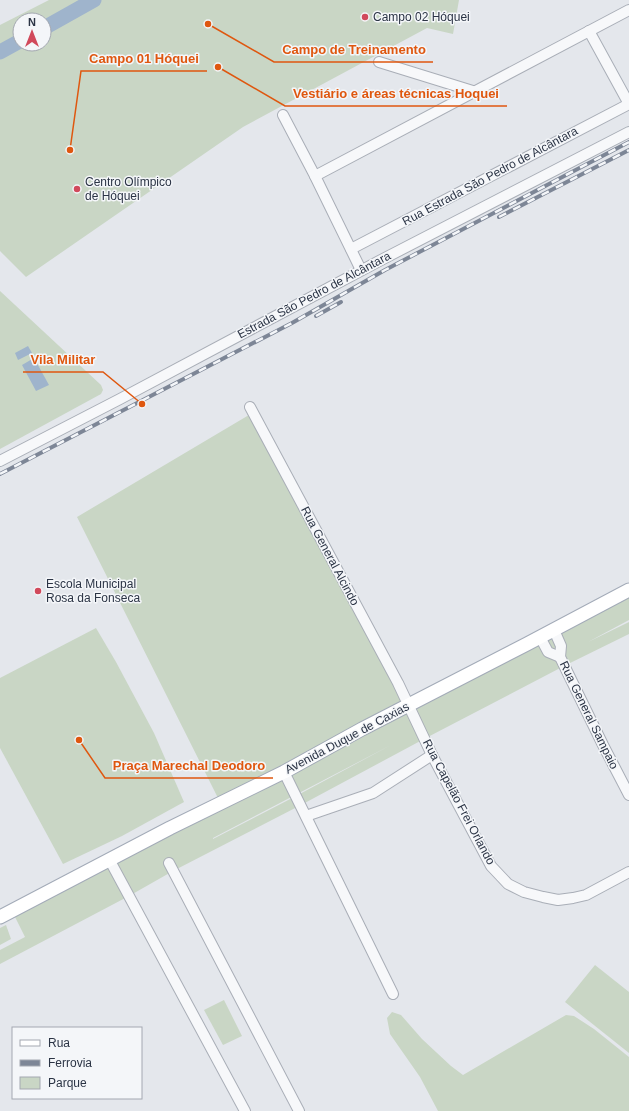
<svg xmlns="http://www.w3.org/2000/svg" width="629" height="1111" viewBox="0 0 629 1111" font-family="Arial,sans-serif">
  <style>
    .green { fill: #c9d6c5; fill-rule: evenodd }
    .water { fill: #9fb4cc }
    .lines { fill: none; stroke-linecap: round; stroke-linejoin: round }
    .river { stroke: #9fb4cc; stroke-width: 15 }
    .minor-casing { stroke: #a9aeb7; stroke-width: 12 }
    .major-casing { stroke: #a3abb8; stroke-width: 15 }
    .minor { stroke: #f7f8fa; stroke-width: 10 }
    .major { stroke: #fff; stroke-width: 13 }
    .rail-casing { stroke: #7d8696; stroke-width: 4 }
    .rail { stroke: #f4f6f9; stroke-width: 2.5; stroke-dasharray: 8; stroke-linecap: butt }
    .poi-dot { fill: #d1495b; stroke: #f4f6f9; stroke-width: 1.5 }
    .labels { text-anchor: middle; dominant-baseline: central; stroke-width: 3; stroke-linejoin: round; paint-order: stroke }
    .poi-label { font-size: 12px; fill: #2b3445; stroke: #f4f6f9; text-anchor: start }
    .street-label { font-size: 12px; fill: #2b3445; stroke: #f4f6f9 }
    .leader { fill: none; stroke: #df570f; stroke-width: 1.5 }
    .callout-dot { fill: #df570f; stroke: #f4f6f9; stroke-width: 1.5 }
    .callout-label { font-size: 13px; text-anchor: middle; font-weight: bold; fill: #df570f; stroke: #f4f6f9; stroke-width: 3; stroke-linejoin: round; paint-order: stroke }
  </style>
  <rect width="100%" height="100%" fill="#e4e7ec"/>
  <g class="green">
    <path d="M49 0H459L453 34 427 28 243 127 26 277 0 251V25ZM20 20H44V44H20Z"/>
    <polygon points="0,291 101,385 103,390 101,394 0,449"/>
    <path d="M254 412 409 703 629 588V620L588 642 629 622V634L564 666 424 739 301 805 173 871 129 896 0 964V950L25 937 12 911 218 798 77 517ZM391 745 296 796 213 839V838Z"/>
    <polygon points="96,628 116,662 154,733 184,802 122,836 63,864 0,748 0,678"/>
    <polygon points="6,925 11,939 0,945 0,928"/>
    <polygon points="595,965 629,992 629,1053 565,1002"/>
    <polygon points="224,1000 242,1036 223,1045 204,1010"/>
    <polygon points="392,1012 401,1015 422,1039 451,1066 463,1075 566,1015 574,1016 594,1029 629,1057 629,1111 438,1111 420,1077 390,1034 387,1018"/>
  </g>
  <g class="water">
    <polygon points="28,346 32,353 18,360 15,353"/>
    <polygon points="34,358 49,385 36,391 22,365"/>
  </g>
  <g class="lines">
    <g class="river">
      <polyline points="44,28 94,0"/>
      <polyline points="0,52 20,41"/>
    </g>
    <defs>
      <g id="minor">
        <polyline points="379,62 476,92"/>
        <polyline points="283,115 315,176 361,270"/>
        <polyline points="315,176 629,10"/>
        <polyline points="351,249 629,104 589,31"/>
        <polyline points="250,407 398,683 432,755 491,866 508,884 524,892 543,897 558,900 573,898 586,895 629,872"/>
        <polyline points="0,461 120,399 383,259 629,132"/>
        <polyline points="554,630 561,646 560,657 603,745 629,795"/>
        <polyline points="540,637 548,652 560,657"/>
        <polyline points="284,772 393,994"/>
        <polyline points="306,816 373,793 432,755"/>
        <polyline points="109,859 245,1111"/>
        <polyline points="169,863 299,1111"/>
      </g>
      <polyline id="major" points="0,917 170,828 284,772 362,729 527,644 629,590"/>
    </defs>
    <use href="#minor" class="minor-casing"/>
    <use href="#major" class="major-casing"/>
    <use href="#minor" class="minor"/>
    <use href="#major" class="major"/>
    <defs>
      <g id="rail">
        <polyline points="499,217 629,150"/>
        <polyline points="316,316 341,302"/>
        <polyline points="0,474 292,323 385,270 629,142"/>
      </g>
    </defs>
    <use href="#rail" class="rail-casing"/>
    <use href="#rail" class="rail"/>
  </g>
  <g class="poi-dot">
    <circle cx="365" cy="17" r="4"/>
    <circle cx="77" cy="189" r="4"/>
    <circle cx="38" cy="591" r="4"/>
  </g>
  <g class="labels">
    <g class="poi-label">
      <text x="373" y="17">Campo 02 Hóquei</text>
      <text x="85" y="182">Centro Olímpico<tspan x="85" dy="14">de Hóquei</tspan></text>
      <text x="46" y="584">Escola Municipal<tspan x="46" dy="14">Rosa da Fonseca</tspan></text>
    </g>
    <g class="street-label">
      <text transform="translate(490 176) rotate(-28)">Rua Estrada São Pedro de Alcântara</text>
      <text transform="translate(314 295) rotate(-28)">Estrada São Pedro de Alcântara</text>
      <text transform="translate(330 556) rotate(62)">Rua General Alcindo</text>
      <text transform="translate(589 715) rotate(64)">Rua General Sampaio</text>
      <text transform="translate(347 738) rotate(-28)">Avenida Duque de Caxias</text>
      <text transform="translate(459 802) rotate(62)">Rua Capelão Frei Orlando</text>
    </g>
  </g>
  <path class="leader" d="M208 24L274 62H433M70 150L81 71H207M218 67L285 106H507M142 404L103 372H23M79 740L105 778H273"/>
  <g class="callout-dot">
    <circle cx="208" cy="24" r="4"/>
    <circle cx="70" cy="150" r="4"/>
    <circle cx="218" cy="67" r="4"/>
    <circle cx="142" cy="404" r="4"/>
    <circle cx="79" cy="740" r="4"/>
  </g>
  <g class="callout-label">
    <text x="354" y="54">Campo de Treinamento</text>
    <text x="144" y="63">Campo 01 Hóquei</text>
    <text x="396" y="98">Vestiário e áreas técnicas Hoquei</text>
    <text x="63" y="364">Vila Militar</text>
    <text x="189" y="770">Praça Marechal Deodoro</text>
  </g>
  <rect x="12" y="1027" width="130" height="72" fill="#f4f6f9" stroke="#a4a8b1"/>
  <rect x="20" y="1040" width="20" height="6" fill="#ffffff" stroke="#a4a8b1"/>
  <text x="48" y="1047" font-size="12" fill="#2b3445">Rua</text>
  <rect x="20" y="1060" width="20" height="6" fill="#7d8696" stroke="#a4a8b1"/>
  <text x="48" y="1067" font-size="12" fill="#2b3445">Ferrovia</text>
  <rect x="20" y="1077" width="20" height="12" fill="#c9d6c5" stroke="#a4a8b1"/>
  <text x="48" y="1087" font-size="12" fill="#2b3445">Parque</text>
  <g transform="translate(32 32)"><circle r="19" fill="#f4f6f9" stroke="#a4a8b1"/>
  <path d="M0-3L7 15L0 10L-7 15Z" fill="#d1495b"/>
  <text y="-6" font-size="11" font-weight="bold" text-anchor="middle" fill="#2b3445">N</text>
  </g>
</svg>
